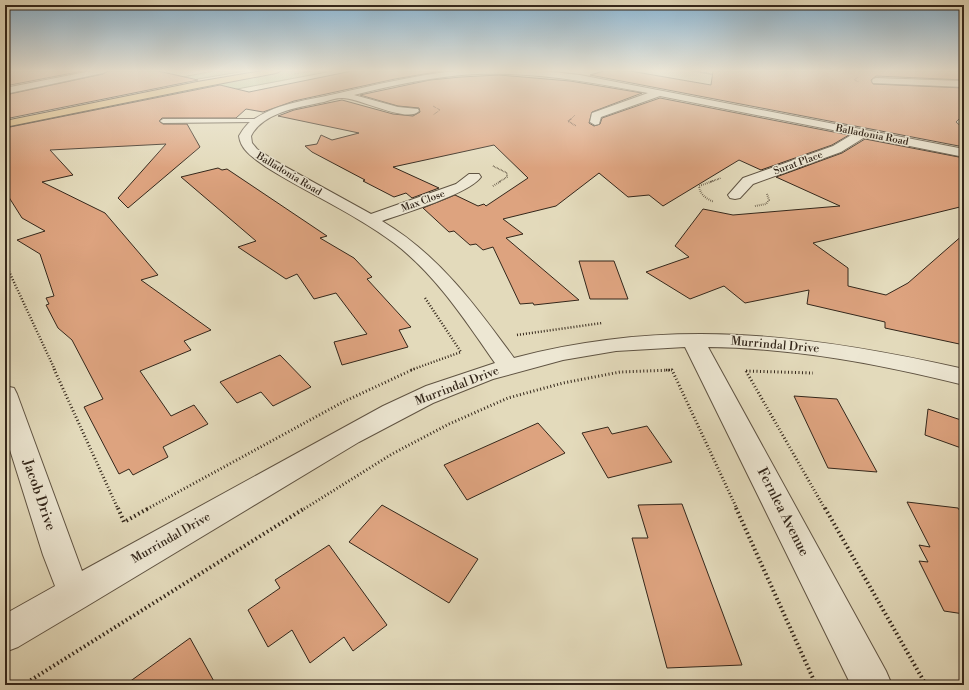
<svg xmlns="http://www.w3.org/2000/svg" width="969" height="690" viewBox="0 0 969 690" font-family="'Libre Bodoni',serif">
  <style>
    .green { fill: #b2c091; stroke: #737456 }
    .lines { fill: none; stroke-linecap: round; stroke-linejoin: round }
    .stream { fill: #717e7b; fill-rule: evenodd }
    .building { fill: #dda37f; stroke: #34271b }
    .service-casing { stroke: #605443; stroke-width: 2 }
    .minor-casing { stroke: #605443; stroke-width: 2 }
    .primary-casing { stroke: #34271b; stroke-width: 2 }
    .path-far5 { stroke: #34271b; stroke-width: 1; stroke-dasharray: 0.5 1; stroke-linecap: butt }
    .path-far4 { stroke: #34271b; stroke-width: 1.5; stroke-dasharray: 0.5 1; stroke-linecap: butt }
    .path-far3 { stroke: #34271b; stroke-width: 2; stroke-dasharray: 0.5 1.5; stroke-linecap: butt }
    .path-far2 { stroke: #34271b; stroke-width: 2.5; stroke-dasharray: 1 2; stroke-linecap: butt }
    .path-far1 { stroke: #34271b; stroke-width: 3; stroke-dasharray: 1 2.5; stroke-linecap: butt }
    .path { stroke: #34271b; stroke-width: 4; stroke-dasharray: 1.5 3; stroke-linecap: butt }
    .service { fill: #ede7d3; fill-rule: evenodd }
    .minor { fill: #ede7d3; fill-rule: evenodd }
    .primary { fill: #e2bd7e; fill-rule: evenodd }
    .labels { text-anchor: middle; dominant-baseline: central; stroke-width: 3; stroke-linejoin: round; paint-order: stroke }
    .far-street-label { font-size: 10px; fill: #34271b; stroke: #ede7d3 }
    .street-label { font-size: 12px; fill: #34271b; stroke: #ede7d3 }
    .near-street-label { font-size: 14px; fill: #34271b; stroke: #ede7d3 }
  </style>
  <rect width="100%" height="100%" fill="#e3dabb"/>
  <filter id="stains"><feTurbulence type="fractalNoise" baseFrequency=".005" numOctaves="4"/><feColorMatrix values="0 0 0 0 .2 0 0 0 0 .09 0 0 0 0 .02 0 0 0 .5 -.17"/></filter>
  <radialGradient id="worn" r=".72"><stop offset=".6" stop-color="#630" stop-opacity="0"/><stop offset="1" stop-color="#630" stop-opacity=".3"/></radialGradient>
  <g class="green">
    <polygon points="213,71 245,71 169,84 137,86"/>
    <polygon points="276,71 332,71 5,133 5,124"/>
  </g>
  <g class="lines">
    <polygon class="stream" points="689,71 698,71 726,76 724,77"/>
  </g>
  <g class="building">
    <polygon points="5,71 83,71 5,86"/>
    <polygon points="108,71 158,71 198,80 5,119 5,95 103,74"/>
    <polygon points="352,71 442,71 395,79 294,101 263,112 246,109 236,118 162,118 159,121 163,124 187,124 200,147 128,208 118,198 166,144 50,150 73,175 42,182 105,213 158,275 141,280 211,330 184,341 191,350 140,371 171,416 194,405 208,424 163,447 168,457 133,475 129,469 119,474 84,407 103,399 72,340 58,328 46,305 49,304 46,298 54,296 40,254 17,240 45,231 22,218 5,191 5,128 220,85 249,92"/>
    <polygon points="604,71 630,71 711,85 713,71 964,71 964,80 876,76 871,80 873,84 964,88 964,114 956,122 964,129 964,147 590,75"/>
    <polygon points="499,75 570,81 642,93 592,112 589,123 594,126 600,124 602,118 660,98 849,135 832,145 761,170 739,160 663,206 649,195 628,197 599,173 556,206 503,219 523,234 506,238 579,300 534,305 533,303 520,304 493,247 483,250 476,244 470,245 454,231 449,232 423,208 455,195 478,206 484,204 486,206 528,178 494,145 393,167 439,188 412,198 406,193 394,197 363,181 365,180 312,152 305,146 317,144 321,135 332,140 359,133 278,116 294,110 342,100 393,114 413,116 420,112 419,108 398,106 360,95 430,80 461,77"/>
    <polygon points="865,139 964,158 964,206 813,243 848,268 848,286 886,295 908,283 964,234 964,345 885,328 885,322 807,304 809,290 745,303 724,286 690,299 646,272 689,257 675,246 703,209 733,215 840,206 776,177 842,153"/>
    <polygon points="218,168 222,170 227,169 327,236 320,238 354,258 372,277 367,279 411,327 399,330 408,347 342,365 334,342 367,334 336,293 314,299 297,274 286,279 238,247 256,241 181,177"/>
    <polygon points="579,261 614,261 628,299 590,299"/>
    <polygon points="280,355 311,387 273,406 261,392 237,403 220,382"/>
    <polygon points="794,396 837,399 877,472 828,468"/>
    <polygon points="928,409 964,421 964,449 925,435"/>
    <polygon points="538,423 565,453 467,500 444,465"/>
    <polygon points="647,426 672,462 608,478 582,433 608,427 612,434"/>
    <polygon points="907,502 958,508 964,518 964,614 944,611 919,561 928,562 919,545 930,547"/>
    <polygon points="682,504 742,665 667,668 632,538 648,538 638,505"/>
    <polygon points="382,505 478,559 449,603 349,542"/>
    <polygon points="329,545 387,625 353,651 344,637 310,663 292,630 268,647 248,610 280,588 275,580"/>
    <polygon points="190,638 216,685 125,685"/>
  </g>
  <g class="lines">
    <defs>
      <polygon id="service" points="258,119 260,120 260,122 163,123 160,121 163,119"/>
      <g id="minor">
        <polygon points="91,71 107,71 103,73 5,94 5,88"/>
        <path d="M456 71H543L580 75 964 149V157L865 137 841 152 753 184 740 198 735 199 730 198 728 195 743 178 833 146 853 134 660 96 601 117 599 124 595 125 590 122 592 113 648 93C591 82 535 72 477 74 435 76 394 85 354 95L398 107 418 109 419 111C408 124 357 97 342 98 336 98 330 100 324 102 300 107 263 112 251 136L252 143 257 149 275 161 371 214 456 184 469 174H479L481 177C469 194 404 213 382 221 438 254 476 306 514 358 670 317 809 334 964 369V385C880 364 795 348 708 347L886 671 892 685H851L685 347 616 351 563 360 493 379 433 403 359 442 87 606 18 647 5 652V614L55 586 43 555 5 434V386L14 388 17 394 82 571 383 406 426 386 495 363C465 320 436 275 394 243 354 213 307 193 266 167 254 158 241 151 239 136 243 129 248 122 256 118 279 103 308 100 335 94 375 85 415 75 456 71Z"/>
        <polygon points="876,78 964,81 964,87 873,83 872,81 873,79"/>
      </g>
      <polygon id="primary" points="262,71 280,71 276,73 197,88 5,127 5,121 197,82"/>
    </defs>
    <use href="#service" class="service-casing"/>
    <use href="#minor" class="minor-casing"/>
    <use href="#primary" class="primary-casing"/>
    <g class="path-far5">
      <polyline points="294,74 313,71"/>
      <polyline points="858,77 854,80 859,82"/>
      <polyline points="433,106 440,110 433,115"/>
      <polyline points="570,120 575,115"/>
    </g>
    <g class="path-far4">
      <polyline points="571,119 568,121 576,126"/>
      <polyline points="493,166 507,173 507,177 499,182"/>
      <polyline points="710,182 721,178"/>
    </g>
    <g class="path-far3">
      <path d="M713 181 699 186C700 195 707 199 714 202"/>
      <polyline points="493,186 501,181"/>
      <polyline points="755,206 766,204 769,200 767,194"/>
      <polyline points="5,262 6,264"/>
    </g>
    <g class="path-far2">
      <polyline points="5,263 55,370"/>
      <polyline points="517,335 602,323"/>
      <polyline points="411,370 461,352 425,298"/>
      <polyline points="666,370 672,370"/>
    </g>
    <g class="path-far1">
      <polyline points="54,369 118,509"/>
      <polyline points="746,371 825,509"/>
      <polyline points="746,371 813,373"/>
      <polyline points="147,509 343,402 414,369"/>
      <polyline points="304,509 392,454 449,424 508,398 563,383 620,372 672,370 737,509"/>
    </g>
    <g class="path">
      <polyline points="118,508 124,522 149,508"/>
      <polyline points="736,508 816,685"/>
      <polyline points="825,508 926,685"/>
      <polyline points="23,685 305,508"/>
    </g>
    <use href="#service" class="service"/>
    <use href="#minor" class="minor"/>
    <use href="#primary" class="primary"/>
  </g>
  <linearGradient id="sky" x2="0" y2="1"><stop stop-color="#89b6d6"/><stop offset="0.42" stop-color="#f2eee0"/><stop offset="1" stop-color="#f2eee0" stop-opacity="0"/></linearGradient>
  <rect width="969" height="168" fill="url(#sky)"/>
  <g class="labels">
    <g class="far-street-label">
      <text transform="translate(872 135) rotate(11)">Balladonia Road</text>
      <text transform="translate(798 163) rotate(-20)">Surat Place</text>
      <text transform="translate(289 174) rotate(31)">Balladonia Road</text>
      <text transform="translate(423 201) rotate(-20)">Max Close</text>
    </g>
    <g class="street-label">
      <text transform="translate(775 345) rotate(5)">Murrindal Drive</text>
      <text transform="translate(457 386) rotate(-21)">Murrindal Drive</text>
      <text transform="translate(171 538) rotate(-30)">Murrindal Drive</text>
    </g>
    <g class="near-street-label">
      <text transform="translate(39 495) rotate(71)">Jacob Drive</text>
      <text transform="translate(783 512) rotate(63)">Fernlea Avenue</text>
    </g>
  </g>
  <rect width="969" height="690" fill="none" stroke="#e3dabb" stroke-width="20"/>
  <rect x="6" y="6" width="957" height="678" fill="none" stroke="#34271b" stroke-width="2"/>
  <rect x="10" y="10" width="949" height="670" fill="none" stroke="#34271b"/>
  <rect width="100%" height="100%" filter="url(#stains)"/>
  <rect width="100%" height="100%" fill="url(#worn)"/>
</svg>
